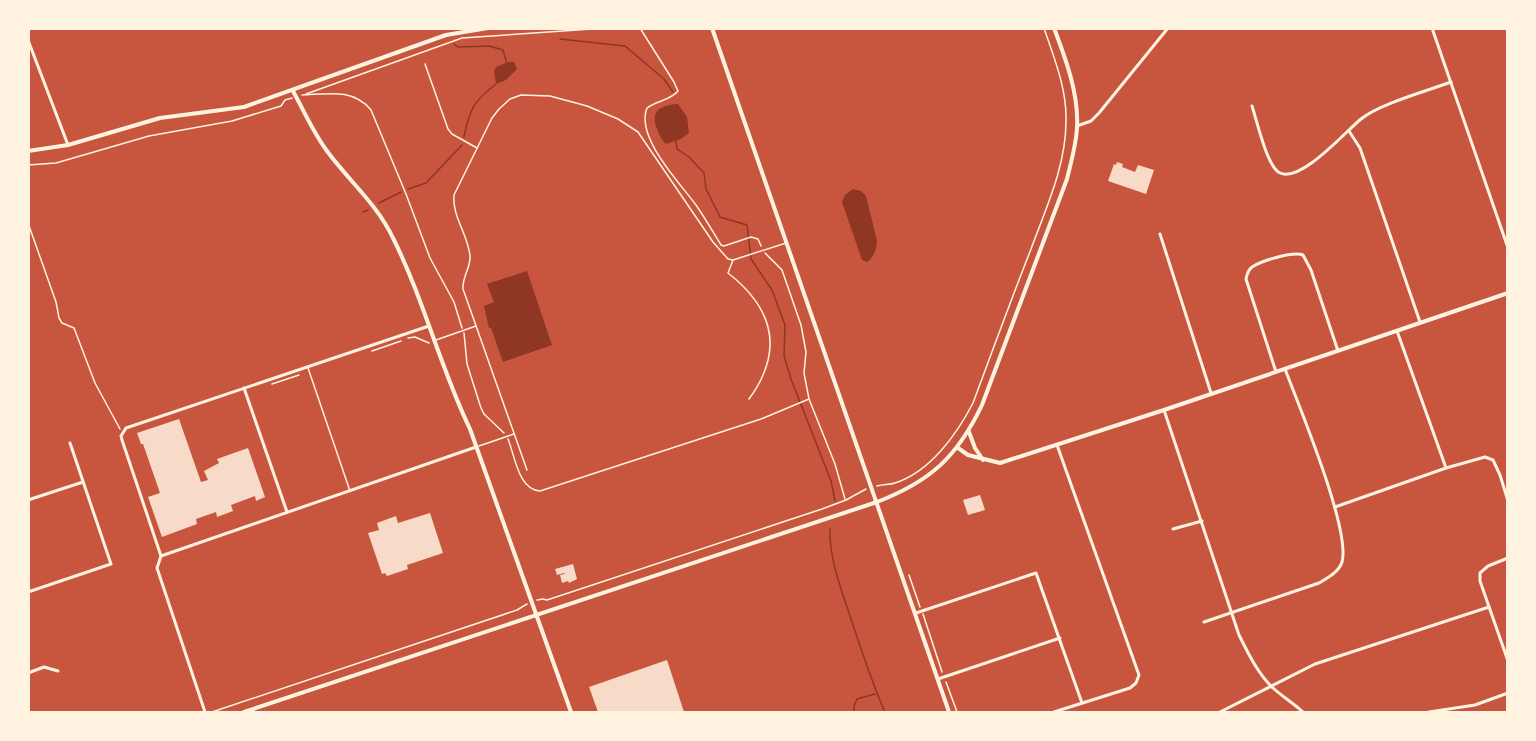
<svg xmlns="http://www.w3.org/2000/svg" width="1536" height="741" viewBox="0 0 1536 741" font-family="Quicksand,sans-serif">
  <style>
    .water { fill: #8f3625 }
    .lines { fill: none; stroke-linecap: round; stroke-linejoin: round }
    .stream { stroke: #8f3625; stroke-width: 1.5 }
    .building { fill: #f7dbc8 }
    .path { stroke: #fff3e0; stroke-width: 1.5 }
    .service { stroke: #fff3e0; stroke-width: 1.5 }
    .minor { stroke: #fff3e0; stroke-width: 3 }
    .tertiary { stroke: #fff3e0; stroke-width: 4 }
    .secondary { stroke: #fff3e0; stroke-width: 4 }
  </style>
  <rect width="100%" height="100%" fill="#c8553d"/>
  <g class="water">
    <polygon points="508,62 514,62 517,69 506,80 496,84 494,71 496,67"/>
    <path d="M678 104 687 117 689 133 681 139 666 144C662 140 660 137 658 131 649 112 659 105 678 104Z"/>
    <path d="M853 189 861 191 866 196 877 241C877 248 873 259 867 262L862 260 842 202 845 195Z"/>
    <polygon points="527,271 552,345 503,362 491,328 489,328 484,306 494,302 487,284"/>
  </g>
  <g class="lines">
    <g class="stream">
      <polyline points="1307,29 1307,28"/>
      <polyline points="560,39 625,46 664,79 673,92"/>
      <polyline points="454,44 458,47 489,46 503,50 507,64"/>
      <path d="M464 137C470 108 473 102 496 84"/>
      <polyline points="676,141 677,149 689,157 704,173 706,189 720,217 747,225 751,259 772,290 785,325 784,356 791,379 831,481 835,501"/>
      <polyline points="408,189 426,183 462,145"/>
      <polyline points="379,203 401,192"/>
      <polyline points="363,212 368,210"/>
      <path d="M830 529C829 558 841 589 850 616 861 648 871 681 885 712"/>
      <polyline points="854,712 854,706 857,699 875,694"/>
    </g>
  </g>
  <g class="building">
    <polygon points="1117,162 1123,164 1122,167 1135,172 1138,165 1154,170 1146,194 1108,181 1114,164 1116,165"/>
    <polygon points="179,419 201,482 208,480 204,471 219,463 217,459 248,448 265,497 256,501 255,496 231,505 233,511 217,517 216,512 196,519 197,524 162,537 148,497 160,493 143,444 141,444 137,433"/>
    <polygon points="980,495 985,510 968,515 963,500"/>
    <polygon points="430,513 443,553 407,565 408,569 387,576 385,573 382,574 368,533 379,530 377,523 396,516 398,523"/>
    <polygon points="573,564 577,579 569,583 568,581 562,583 560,575 565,574 564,573 557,575 555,569"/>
    <polygon points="667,660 684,712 598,712 589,687"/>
  </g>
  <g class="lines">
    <g class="path">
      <path d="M640 28 674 82 678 91C671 100 656 101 647 108 635 137 680 183 696 205 705 218 713 232 721 245L724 246 751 237 758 239 761 246"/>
      <polyline points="306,94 462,38 607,28"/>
      <path d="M302 95C327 94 353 88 371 110L406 194 430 258 454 302 462 328"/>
      <polyline points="28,165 56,163 149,136 232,121 281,106 285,100 292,98"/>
      <polyline points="28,223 56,302 59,318 62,323 74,328 95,383 120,429"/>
      <polyline points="765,253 782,270 801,325 806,352 804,373 809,399 835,464 845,499"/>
      <polyline points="464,333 467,364 481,408 484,414 504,433"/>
      <polyline points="408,338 415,337 429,343"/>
      <polyline points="372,351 401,341"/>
      <polyline points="272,384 299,375"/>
      <path d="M508 439C515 456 518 489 540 491L761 419 809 399"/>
      <path d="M877 486C883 484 889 485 895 483 930 472 957 434 973 403 992 352 1011 300 1031 249 1046 208 1066 166 1066 121 1067 89 1054 58 1044 28"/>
      <polyline points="909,575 920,607"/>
      <polyline points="537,600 543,599 547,600 822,509 846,500 866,489"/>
      <polyline points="923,614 942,672"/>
      <polyline points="946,682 957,712"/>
      <polyline points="212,712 517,610 527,604"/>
    </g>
    <g class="service">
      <polyline points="425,64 448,129 452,134 477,148"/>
      <polyline points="733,260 786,243"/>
      <polyline points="436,340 476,326"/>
      <polyline points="308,368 350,491"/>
      <polyline points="479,446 514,434"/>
      <path d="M527 470 463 289C462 277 471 267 470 256 468 234 452 217 454 195L492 118 499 109 510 99 521 95 550 96 587 106 618 119 638 132 713 242 728 259 733 260 728 273C774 309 784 351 749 399"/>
    </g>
    <g class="minor">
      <polyline points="1432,28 1508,248"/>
      <polyline points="28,40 68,145"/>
      <path d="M1252 106C1257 121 1267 167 1280 173 1301 183 1346 131 1361 119 1379 104 1427 91 1451 82"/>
      <polyline points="1077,126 1091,121 1099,113 1168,28"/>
      <polyline points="1349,131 1360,148 1420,322"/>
      <polyline points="1160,234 1211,393"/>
      <polyline points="1397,331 1446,468"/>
      <path d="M1276 372 1246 279C1247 274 1248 270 1252 267 1261 261 1293 251 1303 255L1311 270 1338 351"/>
      <polyline points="244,388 287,512"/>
      <path d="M1164 410 1239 635C1248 653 1258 674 1273 688 1283 697 1293 703 1303 712"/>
      <polyline points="28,500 83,482"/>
      <polyline points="1335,507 1446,468 1485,457 1493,460 1500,475 1508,501"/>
      <polyline points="1173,529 1202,521"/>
      <polyline points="161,556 122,440 121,436 126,428 429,326"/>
      <polyline points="1508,558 1488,566 1480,573 1480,581 1508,661"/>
      <polyline points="28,592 111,564 70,443"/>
      <polyline points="916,613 1036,573 1082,703"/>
      <path d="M1204 622 1319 583C1327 578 1339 572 1342 562 1351 530 1299 406 1285 369"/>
      <polyline points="28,673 44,667 58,671"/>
      <polyline points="938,679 1060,638"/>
      <polyline points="205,712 157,568 161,556 476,447"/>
      <polyline points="1054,712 1130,688 1136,683 1139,675 1057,445"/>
      <polyline points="1220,712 1315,664 1489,607"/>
      <polyline points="1429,712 1475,705 1508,693"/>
    </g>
    <g class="tertiary">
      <polyline points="712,28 949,712"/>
      <path d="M293 91C304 111 313 132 327 151 349 181 377 204 393 238 424 300 440 367 470 429L571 712"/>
      <polyline points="28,151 68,145 160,118 244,107 446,35 488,28"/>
      <polyline points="969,432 975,448 983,460"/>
      <polyline points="958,448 968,455 1000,463 1164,410 1508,293"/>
    </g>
    <path class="secondary" d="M244 712 877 502C931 481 957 457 982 405L1067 179C1071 162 1076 146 1077 128 1079 94 1066 60 1054 28"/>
  </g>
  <rect width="1536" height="741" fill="none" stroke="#fff3e0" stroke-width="60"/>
</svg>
